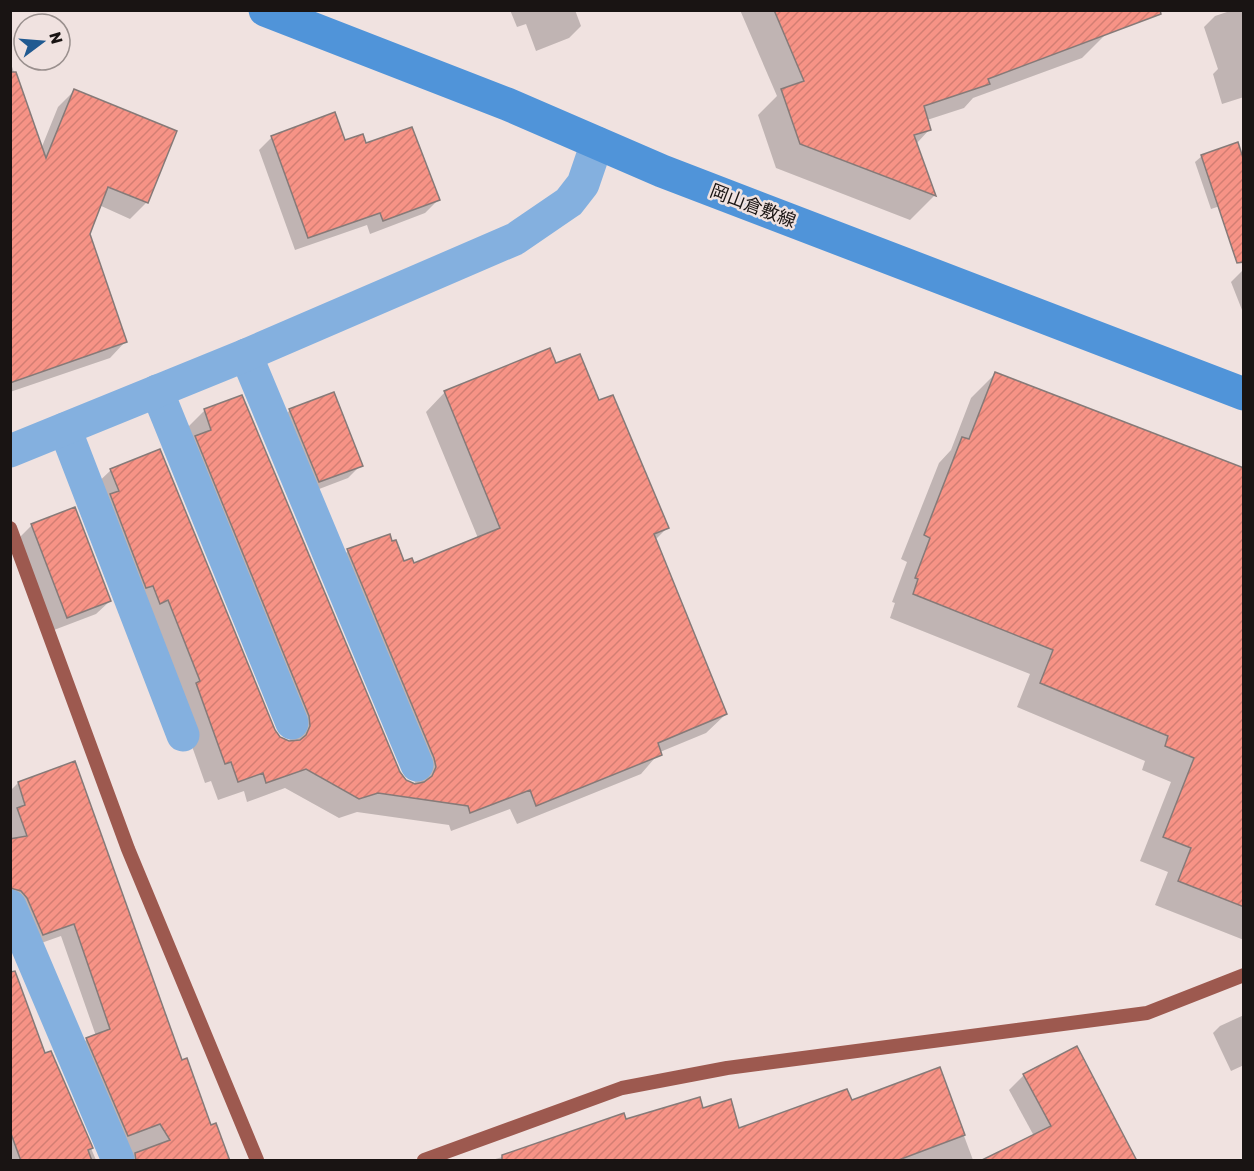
<svg xmlns="http://www.w3.org/2000/svg" width="1254" height="1171" viewBox="0 0 1254 1171" font-family="Rubik,'Noto Sans JP',sans-serif">
  <style>
    .shadow { fill: #0003 }
    .lines { fill: none; stroke-linecap: round; stroke-linejoin: round }
    .stream { stroke: #9d594f; stroke-width: 14 }
    .building { fill: url(#building-hatch); stroke: #867a78; stroke-width: 1.5 }
    .minor { stroke: #84b0df; stroke-width: 33 }
    .tertiary { stroke: #84b0df; stroke-width: 33 }
    .secondary { stroke: #5094d9; stroke-width: 33 }
    .labels { text-anchor: middle; dominant-baseline: central; stroke-width: 5; stroke-linejoin: round; paint-order: stroke }
    .street-label { font-size: 18px; fill: #191413; stroke: #f0e2e0 }
  </style>
  <defs>
    <pattern id="building-hatch" width="6" height="6" patternUnits="userSpaceOnUse" patternTransform="scale(1.5)"><rect width="6" height="6" fill="#f79386"/><path d="M-1 1l2-2M0 6l6-6M5 7l2-2" fill="none" stroke="#d37e73"/></pattern>
  </defs>
  <rect width="100%" height="100%" fill="#f0e2e0"/>
  <g class="shadow">
    <polygon points="510,10 575,10 581,26 569,38 536,51 526,24 517,27"/>
    <polygon points="740,10 1096,10 1106,34 1082,58 973,98 964,108 927,120 930,129 916,144 934,196 910,220 776,168 758,115 777,96"/>
    <polygon points="1233,10 1244,10 1244,97 1222,104 1213,74 1218,69 1204,27 1215,16"/>
    <polygon points="10,61 41,149 58,107 74,91 175,132 146,203 130,219 99,205 88,234 125,342 110,358 10,392"/>
    <polygon points="272,137 365,145 438,200 425,213 370,234 367,225 295,250 259,150"/>
    <polygon points="1202,156 1244,198 1211,209 1195,162"/>
    <polygon points="1244,269 1244,315 1231,282"/>
    <polygon points="555,365 599,402 667,528 655,540 726,714 706,733 660,752 641,774 517,824 510,809 451,831 449,825 357,812 339,818 285,788 247,802 244,791 218,800 211,781 205,783 177,704 91,489 111,470 273,731 280,739 291,744 185,430 204,411 242,397 398,773 404,781 416,785 329,570 348,551 413,565 478,538 426,412 445,392"/>
    <polygon points="995,374 1244,470 1244,940 1155,905 1168,872 1140,861 1171,782 1142,770 1145,761 1017,707 1030,674 890,618 895,603 892,602 907,562 901,559 939,463 951,450 971,398"/>
    <polygon points="290,410 361,465 348,478 306,494 277,424"/>
    <polygon points="32,525 110,601 96,614 54,630 19,538"/>
    <polygon points="18,783 181,1062 210,1127 228,1160 121,1160 75,1052 87,1039 96,1036 61,936 30,947 10,907 10,873 21,869 10,838 10,791"/>
    <polygon points="10,974 44,1055 50,1053 96,1160 10,1160"/>
    <polygon points="1244,1015 1244,1065 1231,1071 1213,1033 1220,1026"/>
    <polygon points="939,1069 973,1160 492,1160 625,1121 702,1110 738,1130 851,1102"/>
    <polygon points="1024,1075 1136,1160 1034,1136 1009,1090"/>
  </g>
  <g class="lines">
    <g class="stream">
      <polyline points="10,528 128,849 257,1160"/>
      <polyline points="424,1160 622,1088 727,1068 1147,1013 1244,975"/>
    </g>
  </g>
  <g class="building">
    <polygon points="774,10 1160,10 1161,14 988,79 990,84 924,106 931,130 914,135 936,196 800,144 781,89 804,81"/>
    <polygon points="10,72 16,72 46,158 74,89 177,131 148,203 108,187 90,234 127,342 10,383"/>
    <polygon points="335,112 345,140 363,134 366,143 412,127 440,200 383,221 380,213 308,238 271,136"/>
    <polygon points="1238,142 1244,161 1244,262 1237,263 1201,155"/>
    <polygon points="550,348 556,363 580,354 599,400 613,395 669,528 654,534 727,714 658,743 662,755 536,806 530,790 470,813 468,806 378,793 359,799 306,769 266,783 263,773 238,782 231,762 225,764 196,683 200,681 168,600 160,604 153,586 146,588 110,494 119,491 110,469 160,449 275,730 280,737 289,741 300,740 306,735 310,726 309,716 195,436 211,430 204,409 242,395 400,772 406,780 415,784 424,782 432,776 436,767 434,758 347,549 390,534 392,541 396,540 404,561 412,558 414,563 500,528 444,391"/>
    <polygon points="995,372 1244,468 1244,907 1178,881 1191,848 1163,837 1194,758 1165,746 1168,736 1040,683 1053,650 913,594 918,579 915,578 930,538 924,535 962,437 969,439"/>
    <polygon points="334,392 363,466 319,482 289,409"/>
    <polygon points="75,507 111,601 67,618 31,524"/>
    <polygon points="75,761 182,1060 187,1058 211,1125 216,1123 230,1161 136,1161 135,1153 170,1140 160,1124 128,1136 86,1038 110,1029 74,924 43,935 27,898 21,891 10,888 10,839 27,836 17,808 25,805 18,782"/>
    <polygon points="15,971 45,1053 51,1051 93,1148 88,1150 92,1161 21,1161 10,1131 10,972"/>
    <polygon points="1077,1046 1137,1161 980,1161 1051,1126 1023,1074"/>
    <polygon points="940,1067 965,1135 896,1161 502,1161 502,1155 624,1113 626,1119 700,1097 703,1108 731,1099 739,1128 847,1089 852,1100"/>
  </g>
  <g class="lines">
    <g class="minor">
      <polyline points="246,355 417,765"/>
      <polyline points="157,391 292,723"/>
      <polyline points="65,429 183,735"/>
      <polyline points="10,906 118,1160"/>
    </g>
    <polyline class="tertiary" points="10,451 246,355 515,239 569,202 583,184 597,143"/>
    <polyline class="secondary" points="265,10 507,104 662,171 1244,394"/>
  </g>
  <g class="labels">
    <g class="street-label">
      <text transform="translate(753 206) rotate(21)">岡山倉敷線</text>
    </g>
  </g>
  <rect width="1254" height="1171" fill="none" stroke="#191413" stroke-width="24"/>
  <g transform="translate(42 42) rotate(74)"><circle r="28" fill="#f0e2e0" stroke="#9a908e" stroke-width="1.5"/>
  <path d="M0-4.5L10 22L0 15L-10 22Z" fill="#205a91"/>
  <text y="-9" font-size="16" font-weight="bold" text-anchor="middle" fill="#191413">N</text>
  </g>
</svg>
